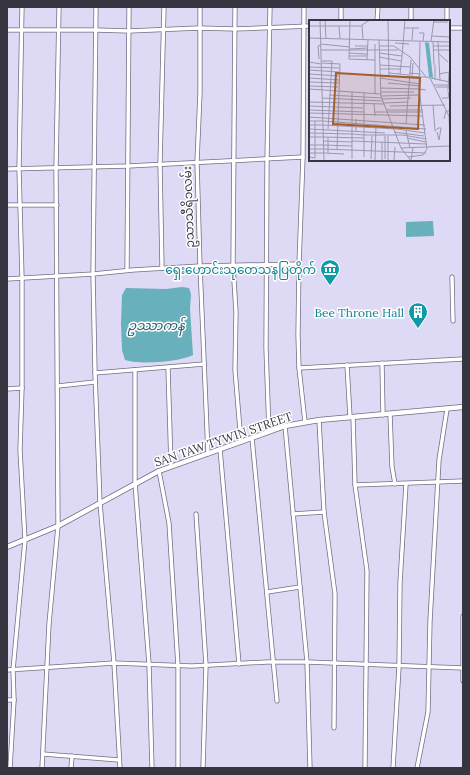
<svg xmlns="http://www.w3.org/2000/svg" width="470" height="775" viewBox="0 0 470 775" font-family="Lora,'Noto Sans Myanmar',serif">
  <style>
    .water { fill: #68b0bb }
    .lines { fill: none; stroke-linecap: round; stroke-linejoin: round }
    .street-casing { stroke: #706d85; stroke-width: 5 }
    .secondary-casing { stroke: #706d85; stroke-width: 6 }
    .street { stroke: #fff; stroke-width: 3.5 }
    .secondary { stroke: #fff; stroke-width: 4.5 }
    .labels { text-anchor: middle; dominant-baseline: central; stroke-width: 3; stroke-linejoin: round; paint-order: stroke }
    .street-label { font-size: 12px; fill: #373540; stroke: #fff }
    .culture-label { font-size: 12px; fill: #0d838f; stroke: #fff; text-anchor: end }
    .water-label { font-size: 13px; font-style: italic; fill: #225e66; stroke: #fff }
    .inset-road { fill: none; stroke: #9b98ad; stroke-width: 1 }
    .view { fill: #a25f2d; fill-opacity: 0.15; stroke: #a25f2d; stroke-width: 2 }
    .inset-edge { fill: none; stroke: #373540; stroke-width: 2 }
  </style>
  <rect width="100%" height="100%" fill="#dedaf6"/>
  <g class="water">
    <polygon points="433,221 434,236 406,237 406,222"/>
    <path d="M182 287 189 288 191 294 190 309 193 355C179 362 140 365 125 360L122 350 121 324 122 295 126 288 166 289Z"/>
  </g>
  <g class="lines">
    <defs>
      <g id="street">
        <polyline points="96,7 93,274 95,373 100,503 114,663 120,768"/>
        <polyline points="200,7 200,93 197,162 200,266 208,454"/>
        <polyline points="235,7 233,265 236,312 235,370 241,442"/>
        <polyline points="304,7 303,157 299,264 298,335 299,368 305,422"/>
        <polyline points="341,21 341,7"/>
        <polyline points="377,21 378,7"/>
        <polyline points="411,21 411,7"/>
        <polyline points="447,21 447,7"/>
        <polyline points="449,28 463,28"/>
        <polyline points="7,30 96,30 129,31 199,28 235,29 310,26"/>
        <polyline points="7,169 128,166 303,157"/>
        <polyline points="7,205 57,205"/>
        <polyline points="162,268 160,164 164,7"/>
        <polyline points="127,270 129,7"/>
        <polyline points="452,277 453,321"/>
        <polyline points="7,279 93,274 133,270 200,266 299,264"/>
        <polyline points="382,363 383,415"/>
        <polyline points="347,365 350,417"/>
        <polyline points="168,368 171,466"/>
        <polyline points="299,368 463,359"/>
        <polyline points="135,370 135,483 149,664 152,768"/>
        <polyline points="95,373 204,364"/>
        <polyline points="58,386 95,382"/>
        <polyline points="7,389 22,388"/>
        <polyline points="390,414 392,467 395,484"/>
        <polyline points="353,417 355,485 367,571 365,768"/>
        <polyline points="319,420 324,512 335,594 334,728"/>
        <polyline points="285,426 307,662 310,768"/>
        <polyline points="269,432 266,348 267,159 270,7"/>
        <polyline points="252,438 277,701"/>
        <polyline points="220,449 239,664"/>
        <polyline points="159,471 169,523 178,666 178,768"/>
        <polyline points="355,485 463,481"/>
        <polyline points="196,514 206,665 203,768"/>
        <polyline points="293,514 324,512"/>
        <polyline points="267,592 300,587"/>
        <polyline points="463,616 463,681"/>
        <polyline points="7,670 114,663 192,666 267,662 307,662 463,668"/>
        <polyline points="7,700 14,700"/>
        <polyline points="43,754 119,760"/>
        <polyline points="10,768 14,700 13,670 25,540 20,450 22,388 22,278 19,169 22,7"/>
        <polyline points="42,768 49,624 58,526 56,168 59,7"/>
        <polyline points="71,768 72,756"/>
        <polyline points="393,768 399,667 400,583 406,484"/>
        <polyline points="417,768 428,712 430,621 439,460 447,409"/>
      </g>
      <polyline id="secondary" points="7,547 58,526 159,471 285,426 319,420 463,407"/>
    </defs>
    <use href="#street" class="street-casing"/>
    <use href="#secondary" class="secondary-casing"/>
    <use href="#street" class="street"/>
    <use href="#secondary" class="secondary"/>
  </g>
  <defs>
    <symbol id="museum-pin" viewBox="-11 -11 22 30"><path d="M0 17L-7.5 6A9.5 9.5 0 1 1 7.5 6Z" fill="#0f9aa8" stroke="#fff"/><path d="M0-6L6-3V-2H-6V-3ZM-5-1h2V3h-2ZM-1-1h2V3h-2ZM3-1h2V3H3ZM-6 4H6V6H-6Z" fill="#fff"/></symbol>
    <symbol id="building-pin" viewBox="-11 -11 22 30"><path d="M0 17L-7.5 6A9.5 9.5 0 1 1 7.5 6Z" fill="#0f9aa8" stroke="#fff"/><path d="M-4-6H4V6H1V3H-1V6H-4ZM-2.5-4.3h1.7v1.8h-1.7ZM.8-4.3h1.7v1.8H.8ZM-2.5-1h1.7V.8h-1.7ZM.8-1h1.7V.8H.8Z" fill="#fff"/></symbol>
  </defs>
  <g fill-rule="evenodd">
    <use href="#museum-pin" x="319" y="258" width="22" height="30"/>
    <use href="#building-pin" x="407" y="301" width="22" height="30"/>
  </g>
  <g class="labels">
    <g class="street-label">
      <text transform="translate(188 207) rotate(-92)">ဥသာသီရိ၁လမ်း</text>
      <text transform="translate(223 439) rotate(-19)">SAN TAW TYWIN STREET</text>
    </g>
    <g class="culture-label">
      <text x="316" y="269">ရှေးဟောင်းသုတေသနပြတိုက်</text>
      <text x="404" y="312">Bee Throne Hall</text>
    </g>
    <g class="water-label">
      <text x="156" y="325">ဥဿာကန်</text>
    </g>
  </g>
  <g transform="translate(309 20)">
    <rect width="141" height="141" fill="#dedaf6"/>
    <path d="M116 22 120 23 124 58 120 57Z" fill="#68b0bb"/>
    <path class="inset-road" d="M11 0 15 141M16 0 17 19M41 0 40 39 66 40M79 0 80 56M124 2H139M0 6H53M30 6 31 19M96 8H110M110 13H115L114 21M123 16 141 17M0 18 141 22M54 19 53 5 61 0M70 20 72 76 92 128 102 141M103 20 104 8M111 21 110 69 117 70M122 21 125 0M129 21 131 61M124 22 125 45M86 23 100 24M12 24 41 27M46 26H59M70 26H85L101 37 117 57 121 58 140 96 141 119M124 26H141M41 29 59 28M12 30H70M70 30H89M124 30H141M40 33 58 34M70 33 93 36 96 0M130 34 139 42M40 36H58M70 37 92 41M10 39 9 26 12 25M58 40 59 20M13 41H23L19 109M0 42 12 44M13 43 31 44 28 129M71 45 101 47M126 45V60M0 47 30 48M71 49H91M0 50 30 52M80 53 100 55M100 53 112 54M0 54 30 56M91 54 93 36M130 54 140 52 139 70M71 56 117 57M0 58 30 60M71 58 111 64M103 58 104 43M122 58 141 62M0 62 30 63M79 63 111 66M125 65H140M0 66 29 67M127 67H141M72 68 110 69 118 129 114 135 99 137M0 69 72 74M72 72H105M55 73V137M66 74V24M20 75 73 78M72 76 110 75M13 78 74 81M133 78H140L139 71M73 79 102 78M0 82 75 84M74 83 98 82M65 84 66 96M124 85 126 111 129 108M0 86 54 88M81 86 136 85M0 90 55 92M77 90H114M65 92H114M0 93 114 96M0 97 116 105M135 99 137 91H141M0 101H14M14 101 117 109M97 104 102 40M0 105H14M14 105 88 109 116 113M0 109 76 113M97 111 101 128M47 112V99M85 112 115 116M128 112 130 120 132 108H129M0 113 43 114V72M55 115H94L117 119M0 117H14M14 117 55 118M19 117V133M98 118 117 122M14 121 43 122M43 121 117 124M0 125H15M15 125 43 126V139M43 126V114L55 115M92 128 141 126M0 129H15M15 129 117 133M0 133H15M15 133 35 134M0 137 6 138V101M62 139 63 116M76 139V116M66 140 67 104M73 140V122M79 140V116M85 140 86 127M102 141 104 127"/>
    <path class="view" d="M27 53 111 58 109 109 24 104Z"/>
    <rect width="141" height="141" class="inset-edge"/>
  </g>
  <rect width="470" height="775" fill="none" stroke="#373540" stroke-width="16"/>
</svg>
